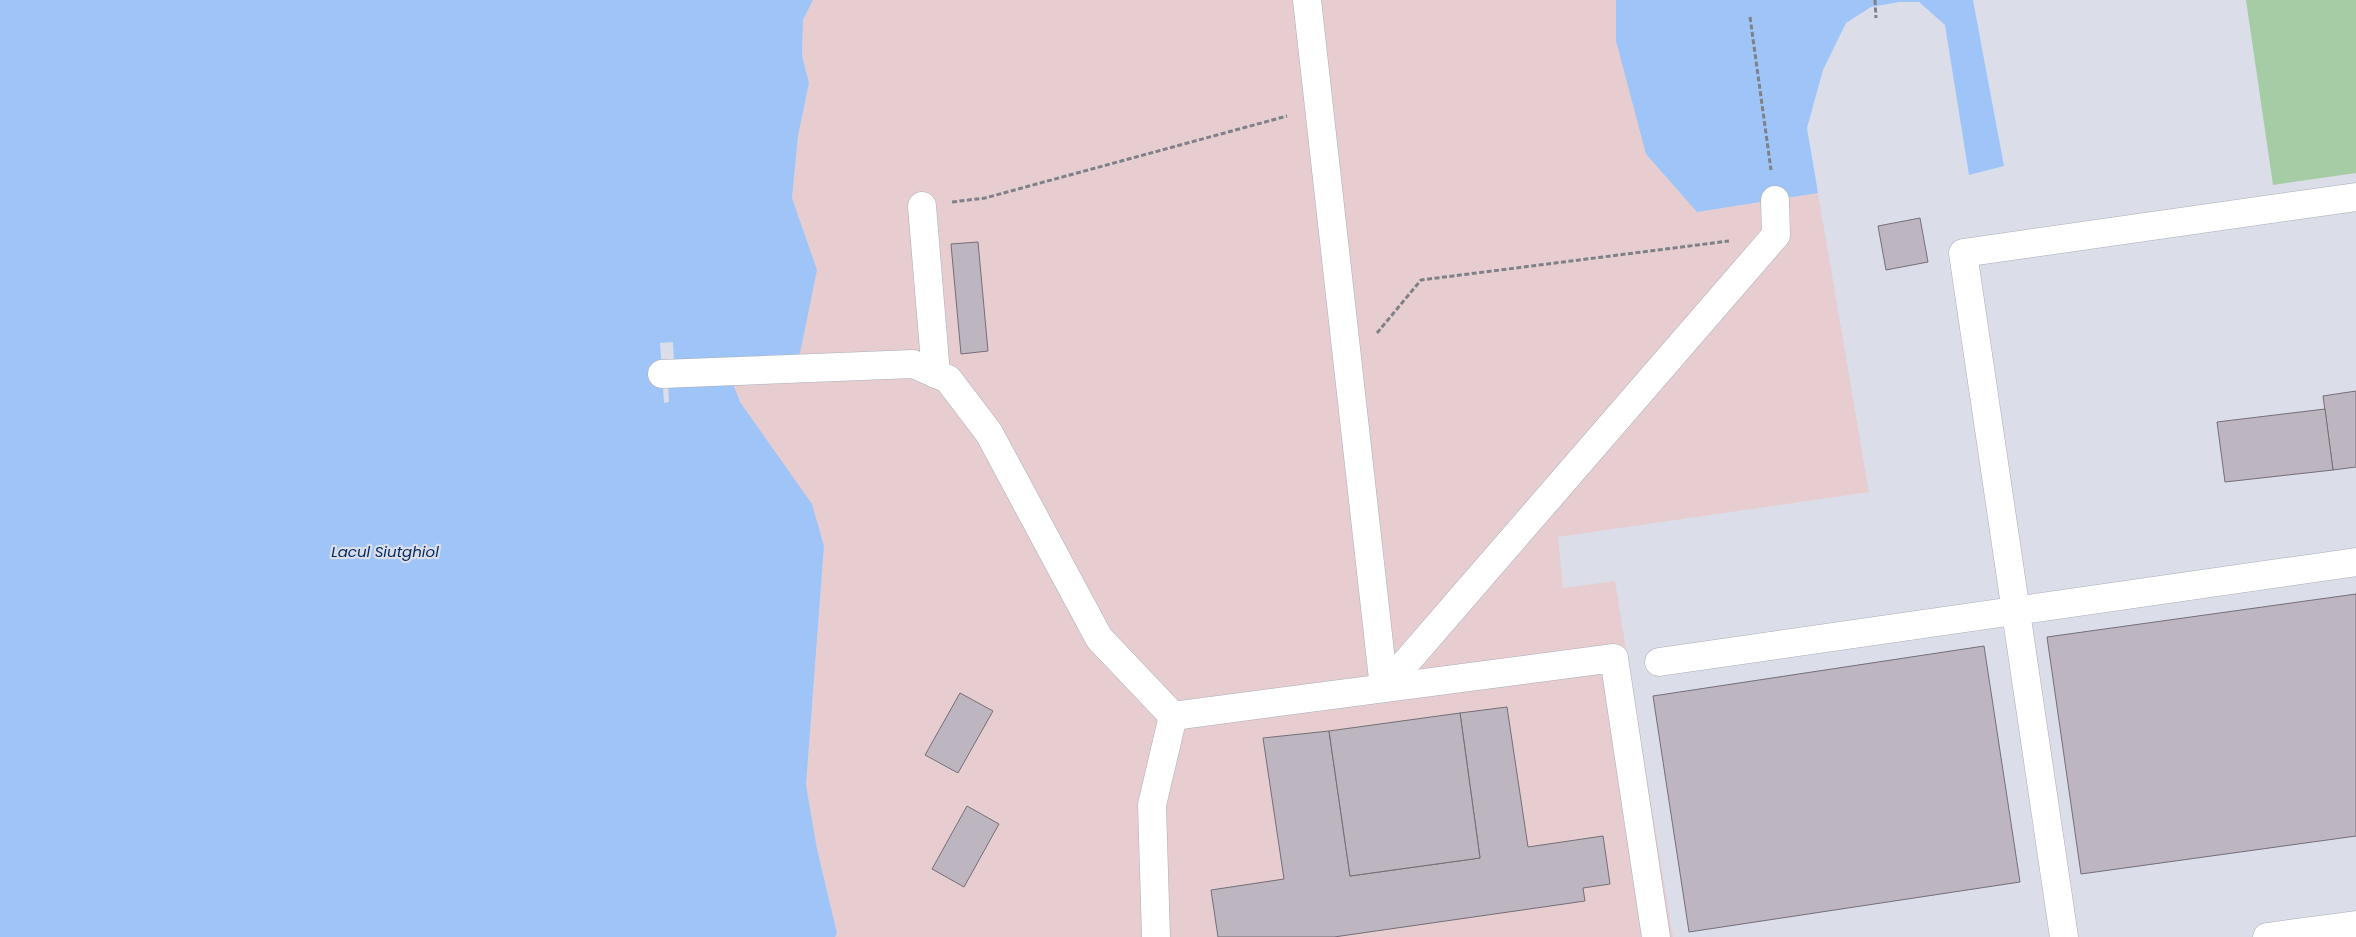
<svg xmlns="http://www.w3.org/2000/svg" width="2356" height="937" viewBox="0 0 2356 937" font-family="Poppins,sans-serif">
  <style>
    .education { fill: #e7cdd0 }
    .green { fill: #a5cca5 }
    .water { fill: #9fc4f7 }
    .pier { fill: #dbdee9 }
    .building { fill: #bdb6c0; stroke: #746e77 }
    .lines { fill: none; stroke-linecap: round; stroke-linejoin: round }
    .minor-casing { stroke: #aaadb8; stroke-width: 29 }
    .path { stroke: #7f8188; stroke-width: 3; stroke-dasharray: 5 2.5; stroke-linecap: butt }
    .minor { stroke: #fff; stroke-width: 28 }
    .labels { text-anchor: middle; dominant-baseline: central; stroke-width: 4.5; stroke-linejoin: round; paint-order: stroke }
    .water-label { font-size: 15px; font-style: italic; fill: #002a61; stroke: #dbdee9 }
  </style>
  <rect width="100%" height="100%" fill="#dbdee9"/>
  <polygon class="education" points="813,0 1616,0 1616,41 1697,212 1818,193 1869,492 1558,537 1563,588 1615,581 1673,937 835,937 837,933 817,849 806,785 824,546 740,402 731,378 817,270 792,198 798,136 809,83 802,56 803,20"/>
  <polygon class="green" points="2246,0 2356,0 2356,173 2273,185"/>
  <g class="water">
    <polygon points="0,0 813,0 803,20 802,56 809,83 798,136 792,198 817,270 799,358 731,378 740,402 812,504 824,546 806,785 817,849 837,933 835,937 0,937"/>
    <polygon points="1616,0 1973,0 2004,166 1969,175 1945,25 1919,2 1899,2 1871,7 1846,23 1823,70 1807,128 1818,193 1697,212 1646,154 1616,41"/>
  </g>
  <polygon class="pier" points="673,342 674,364 668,382 669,402 664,403 660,343"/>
  <g class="building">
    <polygon points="1920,218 1928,262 1886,270 1878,226"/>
    <polygon points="978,242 988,351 961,354 951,244"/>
    <polygon points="2356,391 2356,467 2333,470 2323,396"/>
    <polygon points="2325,409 2333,470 2225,482 2217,422"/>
    <polygon points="2356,594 2356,836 2081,874 2047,637"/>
    <polygon points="1984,646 2020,882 1689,932 1653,696"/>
    <polygon points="960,693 993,711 958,773 925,755"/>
    <polygon points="1507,707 1528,847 1603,836 1610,884 1583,888 1585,901 1334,937 1218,937 1211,890 1284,879 1263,738 1329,731 1350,876 1480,858 1460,713"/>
    <polygon points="1460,713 1480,858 1350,876 1329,731"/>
    <polygon points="967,806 999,824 964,887 932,869"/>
  </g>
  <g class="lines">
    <defs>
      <g id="minor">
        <polyline points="1307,0 1384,688"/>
        <polyline points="922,206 936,374"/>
        <polyline points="662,374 913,364 948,379 989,433 1099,638 1173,716"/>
        <polyline points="1659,662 2356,562"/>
        <polyline points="1384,688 1776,235 1775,200"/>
        <polyline points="1173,716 1614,658 1656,937"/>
        <polyline points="1156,937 1152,805 1173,716"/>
        <polyline points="2064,937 1963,253 2356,197"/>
        <polyline points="2267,937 2356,925"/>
      </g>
    </defs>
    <use href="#minor" class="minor-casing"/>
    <g class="path">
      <polyline points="1875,0 1876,18"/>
      <polyline points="1750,17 1771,170"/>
      <polyline points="952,202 985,198 1287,116"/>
      <polyline points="1377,333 1421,280 1729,241"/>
    </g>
    <use href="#minor" class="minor"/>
  </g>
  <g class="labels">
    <g class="water-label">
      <text x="385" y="551">Lacul Siutghiol</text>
    </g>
  </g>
</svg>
